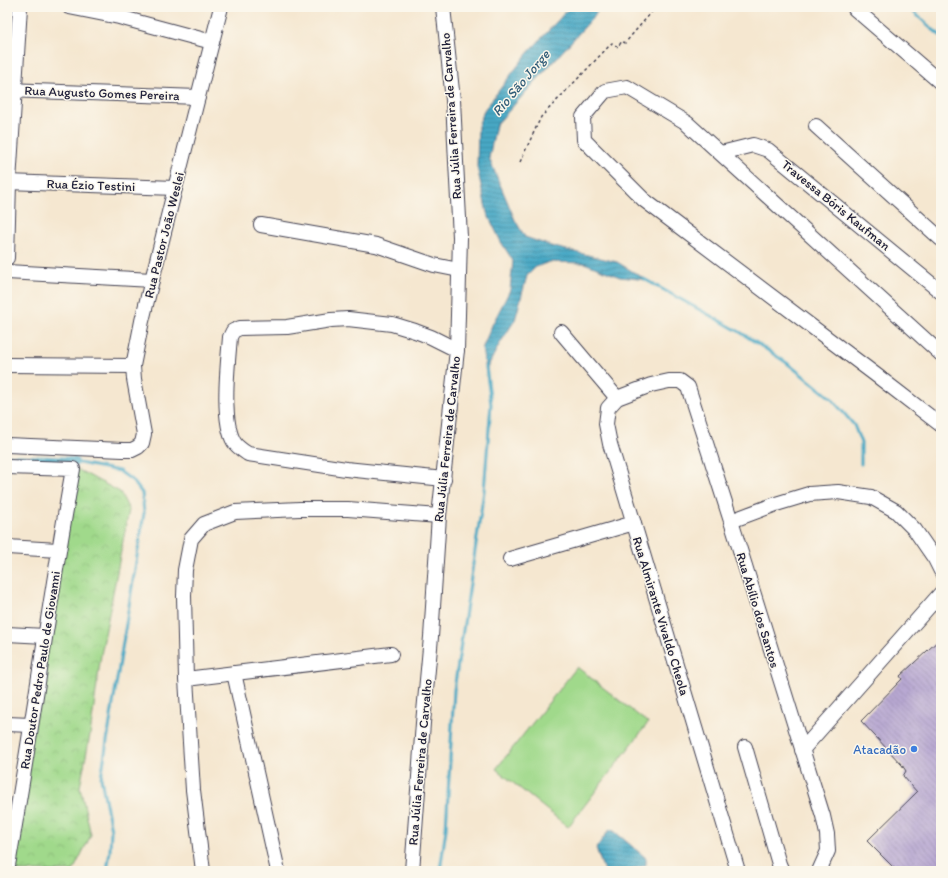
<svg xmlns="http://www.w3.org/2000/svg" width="948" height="878" viewBox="0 0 948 878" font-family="Itim,sans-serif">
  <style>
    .park { fill: url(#park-crowns); stroke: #617e63 }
    .garden { fill: #a0d98b; stroke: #617e63 }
    .water { fill: url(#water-rules); stroke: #346580 }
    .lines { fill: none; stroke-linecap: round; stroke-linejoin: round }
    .stream { stroke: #46a8c5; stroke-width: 3 }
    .canal { stroke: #46a8c5; stroke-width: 10 }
    .building { fill: url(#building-back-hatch) }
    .minor-casing { stroke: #424051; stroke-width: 16 }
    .path { stroke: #424051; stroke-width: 1.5; stroke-dasharray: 3 3; stroke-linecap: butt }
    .minor { stroke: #fff; stroke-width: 14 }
    .shop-dot { fill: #3f7fe0; stroke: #fbf7ec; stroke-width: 1.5 }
    .labels { text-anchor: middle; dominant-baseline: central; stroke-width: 3; stroke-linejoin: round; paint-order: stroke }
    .street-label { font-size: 13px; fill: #22223b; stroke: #fbf7ec }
    .shop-label { font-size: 13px; fill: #366cbe; stroke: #fbf7ec; text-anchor: end }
    .water-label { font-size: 14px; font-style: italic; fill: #325e79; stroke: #fbf7ec }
  </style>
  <defs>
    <pattern id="park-crowns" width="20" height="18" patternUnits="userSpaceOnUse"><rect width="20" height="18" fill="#a0d98b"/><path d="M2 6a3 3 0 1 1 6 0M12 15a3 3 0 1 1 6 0" fill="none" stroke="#8aba79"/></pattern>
    <pattern id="water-rules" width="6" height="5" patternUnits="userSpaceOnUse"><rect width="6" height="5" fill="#46a8c5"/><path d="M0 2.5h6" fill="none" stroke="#3a88a1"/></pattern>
    <pattern id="building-back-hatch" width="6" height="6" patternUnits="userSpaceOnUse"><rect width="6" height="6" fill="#b8a8d2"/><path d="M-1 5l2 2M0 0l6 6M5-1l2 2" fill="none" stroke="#9588ac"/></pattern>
  </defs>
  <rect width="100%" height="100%" fill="#fbf7ec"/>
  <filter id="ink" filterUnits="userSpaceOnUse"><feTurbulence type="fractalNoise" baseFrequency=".025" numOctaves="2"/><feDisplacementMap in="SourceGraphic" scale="8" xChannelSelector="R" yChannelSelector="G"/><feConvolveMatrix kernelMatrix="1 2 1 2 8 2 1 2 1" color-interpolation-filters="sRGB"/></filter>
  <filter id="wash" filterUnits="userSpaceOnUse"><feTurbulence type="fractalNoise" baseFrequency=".012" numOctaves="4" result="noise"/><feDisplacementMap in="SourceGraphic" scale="16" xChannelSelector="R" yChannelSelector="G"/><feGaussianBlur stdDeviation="0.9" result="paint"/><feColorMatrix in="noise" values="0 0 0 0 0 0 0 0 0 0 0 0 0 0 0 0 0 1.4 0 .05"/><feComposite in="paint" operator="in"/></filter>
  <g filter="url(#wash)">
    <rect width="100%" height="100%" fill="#f5e7d0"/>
    <polygon class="park" points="73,467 120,492 129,510 101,655 90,735 80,787 91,835 73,871 7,871"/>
    <polygon class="garden" points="577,667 648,723 568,827 496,769"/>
    <g class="water">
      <polygon points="570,7 601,7 590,21 496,125 489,158 515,220 525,237 554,247 617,262 647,280 620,277 584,263 549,262 536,267 527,276 515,320 499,345 486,370 482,349 492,325 510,290 513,261 501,242 487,213 477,167 478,126 484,110 526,55"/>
      <polygon points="610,829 614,831 646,858 646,865 627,871 604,871 596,848"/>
    </g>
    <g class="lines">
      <g class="stream">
        <polyline points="908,7 931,28 941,36"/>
        <polyline points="644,279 740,332 787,363 831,398 854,425 861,443 861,464"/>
        <polyline points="74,462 119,471 133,481 142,493 144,513 101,778 111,830 110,851 107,871"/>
        <polyline points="440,871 446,829 454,690 484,491 491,404 486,367"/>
      </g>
      <polyline class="canal" points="7,459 74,462"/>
    </g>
    <g id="blocks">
      <polygon class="building" points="941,638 941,871 897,871 867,841 917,792 903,776 906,771 902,765 861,721 902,679 900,676"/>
    </g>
  </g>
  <g filter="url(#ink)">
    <use href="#blocks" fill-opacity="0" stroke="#424051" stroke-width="1"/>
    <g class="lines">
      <defs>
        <g id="minor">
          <polyline points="69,7 119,17 212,42"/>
          <polyline points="855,9 941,83"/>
          <polyline points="7,90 198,97"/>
          <polyline points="816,126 941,239"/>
          <polyline points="721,153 753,145 768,150 941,292"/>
          <polyline points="7,182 175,188"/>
          <polyline points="261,225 376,245 434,265 459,270"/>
          <polyline points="7,258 9,182 20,7"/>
          <polyline points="7,272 152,280"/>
          <polyline points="561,332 617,398"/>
          <polyline points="941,354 687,123 627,87 605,91 583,117 584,140 644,200 876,375 941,425"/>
          <polyline points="7,365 133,366"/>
          <polyline points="7,445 123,450 132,450 138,447 142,443 144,434 134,379 133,366 142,321 152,280 198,97 221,7"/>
          <path d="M7 467 73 469C49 603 31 737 7 871"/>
          <path d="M444 479 346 469 248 454C242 450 237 447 234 442 221 420 228 363 230 337L233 331 240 328 287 327 331 320 348 319 392 324 415 331 431 337 457 350"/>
          <polyline points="731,521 776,504 809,494 838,492 871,497 896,511 915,530 935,559 941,571"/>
          <polyline points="7,547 58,550"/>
          <polyline points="510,559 634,523"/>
          <polyline points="7,634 45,636"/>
          <polyline points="234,673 278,871"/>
          <polyline points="186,679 391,654"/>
          <polyline points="7,724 31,725"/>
          <polyline points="745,747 779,864 782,871"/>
          <polyline points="802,750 941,593"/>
          <polyline points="203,871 193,790 186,679 184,596 185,570 191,539 204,524 235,512 300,509 348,509 439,516"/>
          <polyline points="412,871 423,723 431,637 439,516 457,350 458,315 460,237 456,162 453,100 443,7"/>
          <polyline points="738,871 610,444 606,424 608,408 617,398 651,385 669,381 680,381 688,387 731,521 823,816 827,834 828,851 819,871"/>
        </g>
      </defs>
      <use href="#minor" class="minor-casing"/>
      <polyline class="path" points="520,162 541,117 612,43 618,47 622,41 625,43 656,7"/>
      <use href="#minor" class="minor"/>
    </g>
  </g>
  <circle class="shop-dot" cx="914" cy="749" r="4"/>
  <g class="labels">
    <g class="street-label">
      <text transform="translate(102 93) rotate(2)">Rua Augusto Gomes Pereira</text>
      <text transform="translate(451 116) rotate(-94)">Rua Júlia Ferreira de Carvalho</text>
      <text transform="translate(91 185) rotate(2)">Rua Ézio Testini</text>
      <text transform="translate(836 205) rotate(39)">Travessa Bóris Kaufman</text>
      <text transform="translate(164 235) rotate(-76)">Rua Pastor João Weslei</text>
      <text transform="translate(447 439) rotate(-84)">Rua Júlia Ferreira de Carvalho</text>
      <text transform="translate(758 610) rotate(73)">Rua Abílio dos Santos</text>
      <text transform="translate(661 616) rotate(73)">Rua Almirante Vivaldo Cheola</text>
      <text transform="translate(40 670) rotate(-81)">Rua Doutor Pedro Paulo de Giovanni</text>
      <text transform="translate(420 762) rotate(-85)">Rua Júlia Ferreira de Carvalho</text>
    </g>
    <g class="shop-label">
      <text x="906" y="749">Atacadão</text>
    </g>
    <g class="water-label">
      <text transform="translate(521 83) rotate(-50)">Rio São Jorge</text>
    </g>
  </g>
  <rect width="948" height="878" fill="none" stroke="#fbf7ec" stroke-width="24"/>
</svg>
